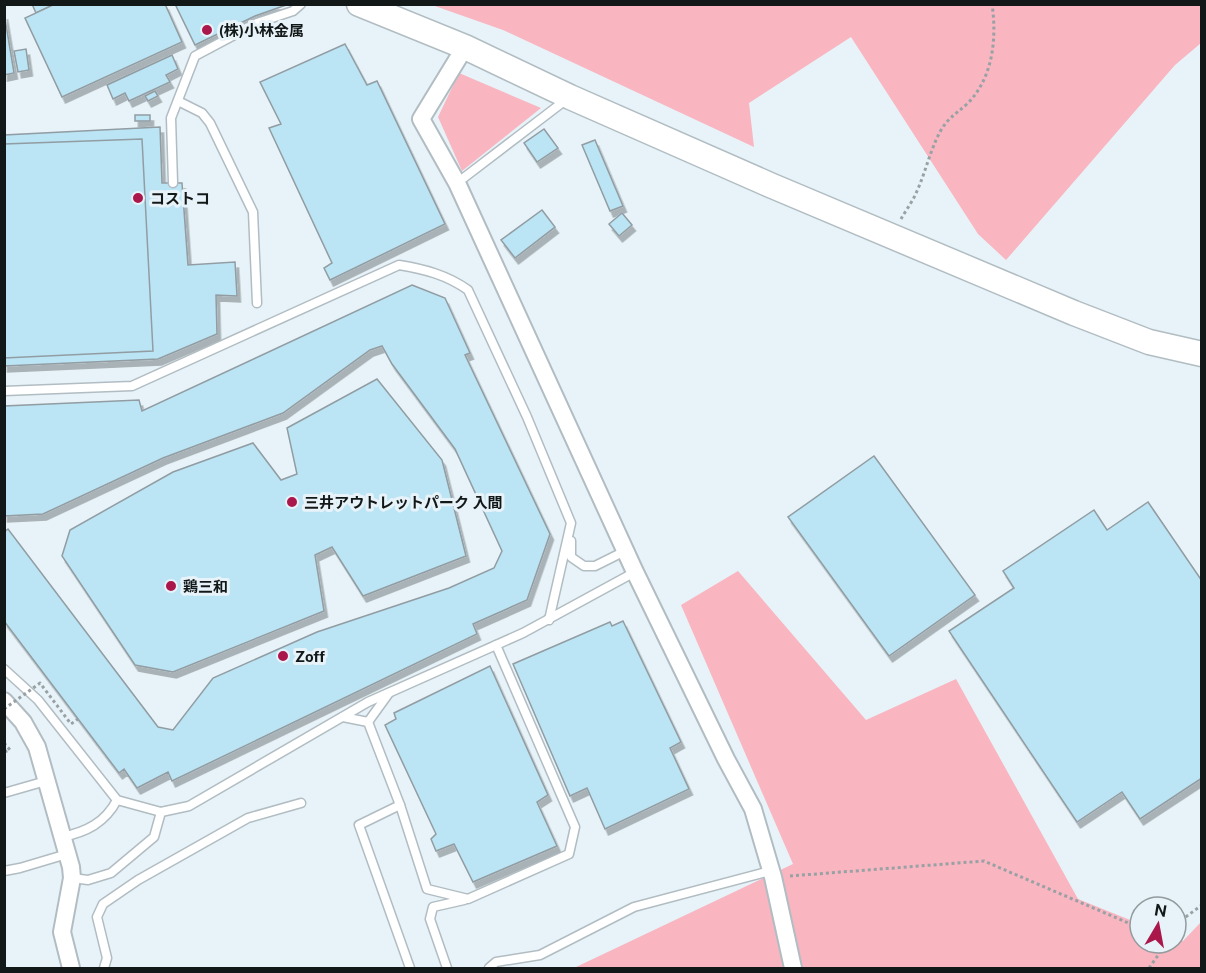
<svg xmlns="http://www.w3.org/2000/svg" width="1206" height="973" viewBox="0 0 1206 973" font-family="'Public Sans','Noto Sans JP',sans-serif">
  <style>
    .green { fill: #f9b5c0 }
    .building { fill: #bbe4f5; stroke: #919da2; stroke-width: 1.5; filter: url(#shadow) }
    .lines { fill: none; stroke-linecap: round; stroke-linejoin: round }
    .lane-casing { stroke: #b1bdc2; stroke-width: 11 }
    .street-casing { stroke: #b1bdc2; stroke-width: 20 }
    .secondary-casing { stroke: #b1bdc2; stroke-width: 27 }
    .path { stroke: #98a1a4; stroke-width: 3; stroke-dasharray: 3 3; stroke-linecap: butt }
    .lane { stroke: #fff; stroke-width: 8 }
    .street { stroke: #fff; stroke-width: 16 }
    .secondary { stroke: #fff; stroke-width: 24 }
    .path-bridge { stroke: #98a1a4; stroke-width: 3; stroke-dasharray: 3 3; stroke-linecap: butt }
    .poi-dot { fill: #aa174b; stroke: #e7f3f8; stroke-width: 2 }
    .labels { text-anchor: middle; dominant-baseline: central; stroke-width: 6; stroke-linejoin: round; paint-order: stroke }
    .poi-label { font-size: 15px; font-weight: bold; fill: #121718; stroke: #e7f3f8; text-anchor: start }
  </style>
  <defs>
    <filter id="shadow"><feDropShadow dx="3.5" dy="6" stdDeviation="0" flood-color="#0004"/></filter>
  </defs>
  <rect width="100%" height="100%" fill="#e7f3f8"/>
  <g class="green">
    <polygon points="432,5 1201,5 1201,43 1175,65 1006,260 978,234 851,37 749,103 754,147 503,30"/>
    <polygon points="459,73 541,108 462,171 438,117"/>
    <polygon points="738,571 866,720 956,679 1078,899 1140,924 1140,943 1176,943 1176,938 1183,941 1201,922 1201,968 574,968 793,864 681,605"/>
  </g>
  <g class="building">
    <polygon points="32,4 55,4 36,13"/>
    <polygon points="55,4 165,4 182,42 62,97 25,18"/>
    <polygon points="175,4 289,4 255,16 195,45"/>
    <polygon points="4,13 14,73 4,75"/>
    <polygon points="345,44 367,85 377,81 445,224 330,280 324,268 332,263 269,128 281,124 260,82"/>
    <polygon points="26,49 29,70 18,72 14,51"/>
    <polygon points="172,55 178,69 166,75 170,82 129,101 125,93 113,99 107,85"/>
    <polygon points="155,91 158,96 148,101 145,96"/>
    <rect x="135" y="115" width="15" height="6"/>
    <polygon points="160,127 162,183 182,183 188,265 235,262 237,296 216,295 217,334 158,359 4,366 4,135"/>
    <polygon points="544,129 558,148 537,162 524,143"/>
    <polygon points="142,139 153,351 4,358 4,144"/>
    <polygon points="595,140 623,206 610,211 582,145"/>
    <polygon points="542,210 555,227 515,258 501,240"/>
    <polygon points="622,213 632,225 619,236 609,224"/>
    <polygon points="412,285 445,298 470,353 465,355 550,534 527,600 473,624 477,634 172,781 168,772 137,788 124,769 119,773 4,621 4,532 8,529 158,727 173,730 213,678 317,632 449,588 494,568 502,551 455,449 392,364 382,346 370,350 283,413 163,458 43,514 4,516 4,406 139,400 142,411"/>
    <polygon points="377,379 442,460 466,556 363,596 332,547 315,555 324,611 173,672 135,665 62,556 70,530 173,472 253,443 281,480 297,474 287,428"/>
    <polygon points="874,456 975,595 889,656 788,517"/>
    <polygon points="1148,502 1202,581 1202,778 1140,819 1122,792 1077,822 949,631 1014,588 1003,571 1094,510 1107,530"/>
    <polygon points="623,621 681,742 670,748 689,789 605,829 587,788 570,796 513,664 610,622 612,626"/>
    <polygon points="490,666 548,795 537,802 557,846 473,882 454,844 436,851 431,839 436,834 385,725 396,719 394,713"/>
  </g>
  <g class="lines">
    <defs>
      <g id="lane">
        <polyline points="178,101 202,113 210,123 253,212 257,303"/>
        <polyline points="173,183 171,118 195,56 257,23 293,11 301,4"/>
        <polyline points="457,183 567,99"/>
        <path d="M4 391 132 386 399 265C424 269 447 275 468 290L527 417 571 523 549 620"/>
        <polyline points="571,541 571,557 584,566 595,566 625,551"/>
        <polyline points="4,669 38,700 117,800 161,812 189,806 368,702 523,633 635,572"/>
        <polyline points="343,717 368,722 400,805 427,889 468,899 569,854 575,827 496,645"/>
        <polyline points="368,722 389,693"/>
        <polyline points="4,793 46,781"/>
        <polyline points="400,805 359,825 410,968"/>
        <path d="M62 837C86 832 105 823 117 800"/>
        <polyline points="4,871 20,868 67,854"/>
        <polyline points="72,878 88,880 111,873 154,837 161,812"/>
        <polyline points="104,968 107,958 97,917 103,904 138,880 248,818 301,803"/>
        <polyline points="447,968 430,919 433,907 464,900"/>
        <polyline points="489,968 496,962 540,955 634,907 770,871"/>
      </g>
      <g id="street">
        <polyline points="465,47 421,119 457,183 635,572 726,759 753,809 773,877 793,968"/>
        <polyline points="4,701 23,722 37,747 71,867 72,878 62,932 71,968"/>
      </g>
      <polyline id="secondary" points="359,4 465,47 570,97 770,185 1074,313 1149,342 1202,354"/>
    </defs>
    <use href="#lane" class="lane-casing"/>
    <use href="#street" class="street-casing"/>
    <use href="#secondary" class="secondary-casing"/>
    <g class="path">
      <path d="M901 219C906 210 913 201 917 191 926 171 930 150 941 130 949 117 956 114 967 104 993 78 997 39 992 4"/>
      <polyline points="4,743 10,750 4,752"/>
      <polyline points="790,876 984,861 1140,928"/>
      <polyline points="1176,924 1202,905"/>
      <polyline points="1149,968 1159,954 1159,943"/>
    </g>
    <use href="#lane" class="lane"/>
    <use href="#street" class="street"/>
    <use href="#secondary" class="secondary"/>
    <polyline class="path-bridge" points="4,709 40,683 71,724 78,719"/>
  </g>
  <g class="poi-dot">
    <circle cx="207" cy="30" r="6"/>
    <circle cx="138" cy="198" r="6"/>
    <circle cx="292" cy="502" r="6"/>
    <circle cx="171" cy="586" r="6"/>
    <circle cx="283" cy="656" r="6"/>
  </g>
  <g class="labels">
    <g class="poi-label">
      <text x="219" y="30">(株)小林金属</text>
      <text x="150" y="198">コストコ</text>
      <text x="304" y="502">三井アウトレットパーク 入間</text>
      <text x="183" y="586">鶏三和</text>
      <text x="295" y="656">Zoff</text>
    </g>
  </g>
  <rect width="1206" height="973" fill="none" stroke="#121718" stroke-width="12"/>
  <g transform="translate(1158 925) rotate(10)"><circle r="28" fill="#e7f3f8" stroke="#929b9e" stroke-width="1.5"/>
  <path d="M0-4.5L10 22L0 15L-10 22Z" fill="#aa174b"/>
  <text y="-9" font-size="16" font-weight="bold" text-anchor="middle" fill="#121718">N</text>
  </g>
</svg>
